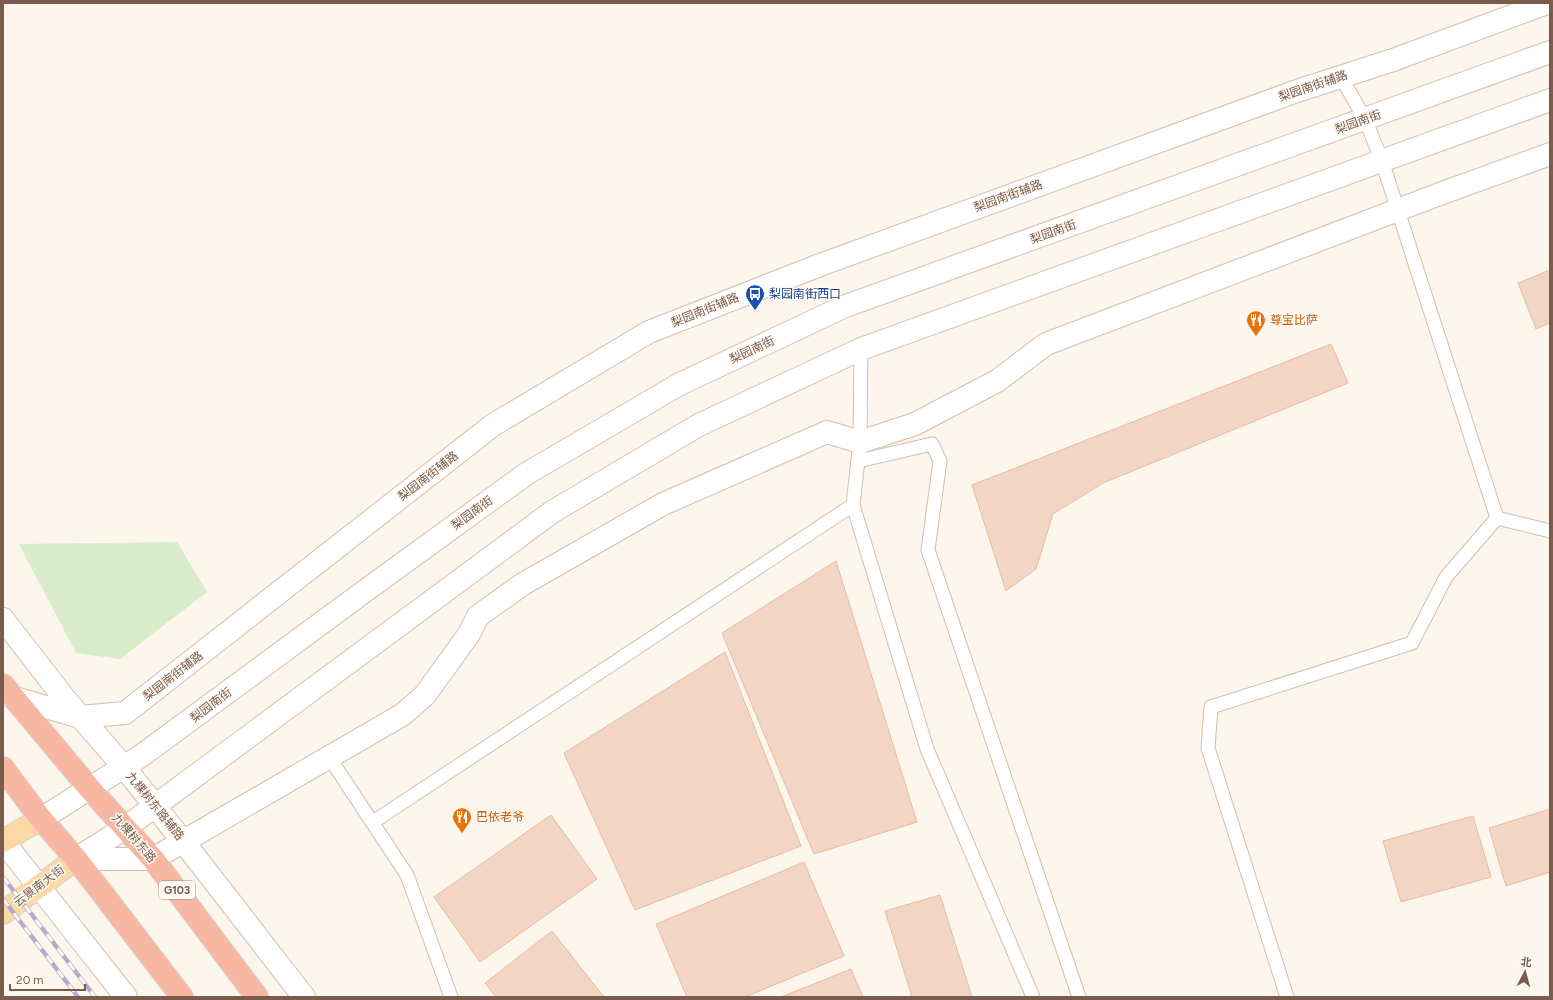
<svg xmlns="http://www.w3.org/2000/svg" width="1553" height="1000" viewBox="0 0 1553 1000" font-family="Figtree,'Noto Sans SC',sans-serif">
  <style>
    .green { fill: #d8ecc9 }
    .building { fill: #f3d5c3; stroke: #e6bba3 }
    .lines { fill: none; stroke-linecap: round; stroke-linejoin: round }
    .lane-casing { stroke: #d1beb0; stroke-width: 15 }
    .street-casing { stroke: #d1beb0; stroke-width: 24 }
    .secondary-casing { stroke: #d6c0b0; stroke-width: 24 }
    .primary-casing { stroke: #dad1cd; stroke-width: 24 }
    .highway-casing { stroke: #dad1cd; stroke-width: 24 }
    .lane { stroke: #fff; stroke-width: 13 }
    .street { stroke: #fff; stroke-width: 22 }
    .secondary { stroke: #fff; stroke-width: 22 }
    .primary { stroke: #fbd9a5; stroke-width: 22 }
    .highway { stroke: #f7b7a3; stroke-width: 22 }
    .rail-casing { stroke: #b9a8c9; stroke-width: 4.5 }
    .rail { stroke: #fffaf3; stroke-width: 3; stroke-dasharray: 9; stroke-linecap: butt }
    .labels { text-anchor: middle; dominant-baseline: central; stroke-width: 3; stroke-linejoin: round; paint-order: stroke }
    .shield { fill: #fffaf3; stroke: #a28b7f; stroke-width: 1 }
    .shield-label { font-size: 11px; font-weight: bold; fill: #7a5c4d }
    .street-label { font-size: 12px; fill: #7a5c4d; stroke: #fffaf3 }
    .transit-label { font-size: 12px; fill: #164399; stroke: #fffaf3; text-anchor: start }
    .food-label { font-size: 12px; fill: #c56008; stroke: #fffaf3; text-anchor: start }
  </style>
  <rect width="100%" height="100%" fill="#fdf6ec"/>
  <polygon class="green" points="177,542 207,592 120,659 76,653 19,544"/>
  <g class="building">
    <polygon points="1550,270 1550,323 1536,329 1518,283"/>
    <polygon points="1331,344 1348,383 1103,483 1053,514 1036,569 1006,591 972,485"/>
    <polygon points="836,561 917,822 814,854 722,633"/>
    <polygon points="725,652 801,846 635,910 564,753"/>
    <polygon points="1550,809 1550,872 1506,886 1489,828"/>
    <polygon points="551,815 597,879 480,962 434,897"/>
    <polygon points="1473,816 1491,877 1401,902 1383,841"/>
    <polygon points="804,862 844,956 745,997 687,997 656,924"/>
    <polygon points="940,895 972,997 912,997 885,911"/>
    <polygon points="552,931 604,997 496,997 485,983"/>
    <polygon points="851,969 863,997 781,997"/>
  </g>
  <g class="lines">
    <defs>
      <g id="lane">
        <polyline points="1341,77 1365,119 1382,161 1497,518"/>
        <polyline points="861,349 860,442 853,505 927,749 1033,997"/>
        <polyline points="858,461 932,444 940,461 928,550 1079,997"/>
        <polyline points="329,757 407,875 451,997"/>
        <polyline points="373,822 853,505"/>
        <polyline points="1287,997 1208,748 1211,707 1412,643 1446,577 1497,518 1550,531"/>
      </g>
      <g id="street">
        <polyline points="12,697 80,717 125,713 493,425 649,332 820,265 1297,91 1393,60 1547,3"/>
        <polyline points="76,859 153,859 402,715 425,695 469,634 478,616 523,584 663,504 827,432 860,442 915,424 997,381 1046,344 1445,192 1550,154"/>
      </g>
      <g id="secondary">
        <polyline points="3,619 65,699 124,767 200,863 304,997"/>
        <polyline points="41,819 141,756 369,588 526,474 678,385 843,307 1550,52"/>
        <polyline points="3,841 126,997"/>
        <polyline points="76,859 125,828 552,512 699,425 861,349 1550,100"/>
      </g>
      <g id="primary">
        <polyline points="3,841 41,819"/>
        <polyline points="3,913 76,859"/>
      </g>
      <g id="highway">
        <polyline points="3,685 90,789 153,859 257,997"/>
        <polyline points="3,768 41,819 76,859 182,997"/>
      </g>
    </defs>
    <use href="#lane" class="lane-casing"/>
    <use href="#street" class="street-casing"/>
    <use href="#secondary" class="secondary-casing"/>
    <use href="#primary" class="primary-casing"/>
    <use href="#highway" class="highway-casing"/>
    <use href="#lane" class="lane"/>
    <use href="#street" class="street"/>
    <use href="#secondary" class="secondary"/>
    <use href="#primary" class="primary"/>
    <use href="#highway" class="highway"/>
    <defs>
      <g id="rail">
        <polyline points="3,877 95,997"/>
        <polyline points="3,899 78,997"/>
      </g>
    </defs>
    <use href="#rail" class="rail-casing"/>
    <use href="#rail" class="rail"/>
  </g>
  <defs>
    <symbol id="bus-pin" viewBox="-11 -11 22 30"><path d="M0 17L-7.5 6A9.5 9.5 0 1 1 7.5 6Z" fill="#1a4fb4" stroke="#fffaf3"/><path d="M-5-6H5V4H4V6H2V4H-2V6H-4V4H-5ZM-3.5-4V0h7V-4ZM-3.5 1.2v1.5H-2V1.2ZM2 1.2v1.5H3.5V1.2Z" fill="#fff"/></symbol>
    <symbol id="restaurant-pin" viewBox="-11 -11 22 30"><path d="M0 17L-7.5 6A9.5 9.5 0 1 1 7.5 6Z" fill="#e8710a" stroke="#fffaf3"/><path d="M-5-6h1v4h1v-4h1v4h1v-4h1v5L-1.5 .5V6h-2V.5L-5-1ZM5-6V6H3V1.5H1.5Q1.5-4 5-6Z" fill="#fff"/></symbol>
  </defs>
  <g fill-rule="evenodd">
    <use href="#bus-pin" x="744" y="283" width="22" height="30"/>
    <use href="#restaurant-pin" x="1245" y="309" width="22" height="30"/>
    <use href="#restaurant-pin" x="451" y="806" width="22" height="30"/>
  </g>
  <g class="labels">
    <rect class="shield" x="159" y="881" width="36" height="18" rx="3"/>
    <g class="shield-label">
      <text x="177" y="890">G103</text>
    </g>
    <g class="street-label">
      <text transform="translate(1313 86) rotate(-19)">梨园南街辅路</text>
      <text transform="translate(1358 122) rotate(-20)">梨园南街</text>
      <text transform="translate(1008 196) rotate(-20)">梨园南街辅路</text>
      <text transform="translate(1053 232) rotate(-20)">梨园南街</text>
      <text transform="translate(705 310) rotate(-22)">梨园南街辅路</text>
      <text transform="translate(752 350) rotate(-25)">梨园南街</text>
      <text transform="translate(428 476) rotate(-38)">梨园南街辅路</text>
      <text transform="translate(472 513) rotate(-36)">梨园南街</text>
      <text transform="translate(173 676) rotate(-38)">梨园南街辅路</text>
      <text transform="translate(211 705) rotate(-37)">梨园南街</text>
      <text transform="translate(155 806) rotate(51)">九棵树东路辅路</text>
      <text transform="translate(134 838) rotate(49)">九棵树东路</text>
      <text transform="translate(39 886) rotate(-37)">云景南大街</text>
    </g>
    <g class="transit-label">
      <text x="769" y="294">梨园南街西口</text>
    </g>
    <g class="food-label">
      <text x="1270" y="320">尊宝比萨</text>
      <text x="476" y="817">巴依老爷</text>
    </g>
  </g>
  <rect width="1553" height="1000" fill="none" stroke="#7a5c4d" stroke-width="8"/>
  <g transform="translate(1525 972) rotate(6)" stroke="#fffaf3" stroke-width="3" paint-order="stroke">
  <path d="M0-3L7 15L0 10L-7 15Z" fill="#7a5c4d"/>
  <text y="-6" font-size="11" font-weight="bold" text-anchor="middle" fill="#7a5c4d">北</text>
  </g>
  <path d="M10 984v6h75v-6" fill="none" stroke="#7a5c4d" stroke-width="2"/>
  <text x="16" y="984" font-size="12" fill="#7a5c4d" stroke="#fffaf3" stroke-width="3" paint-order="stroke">20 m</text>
</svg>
